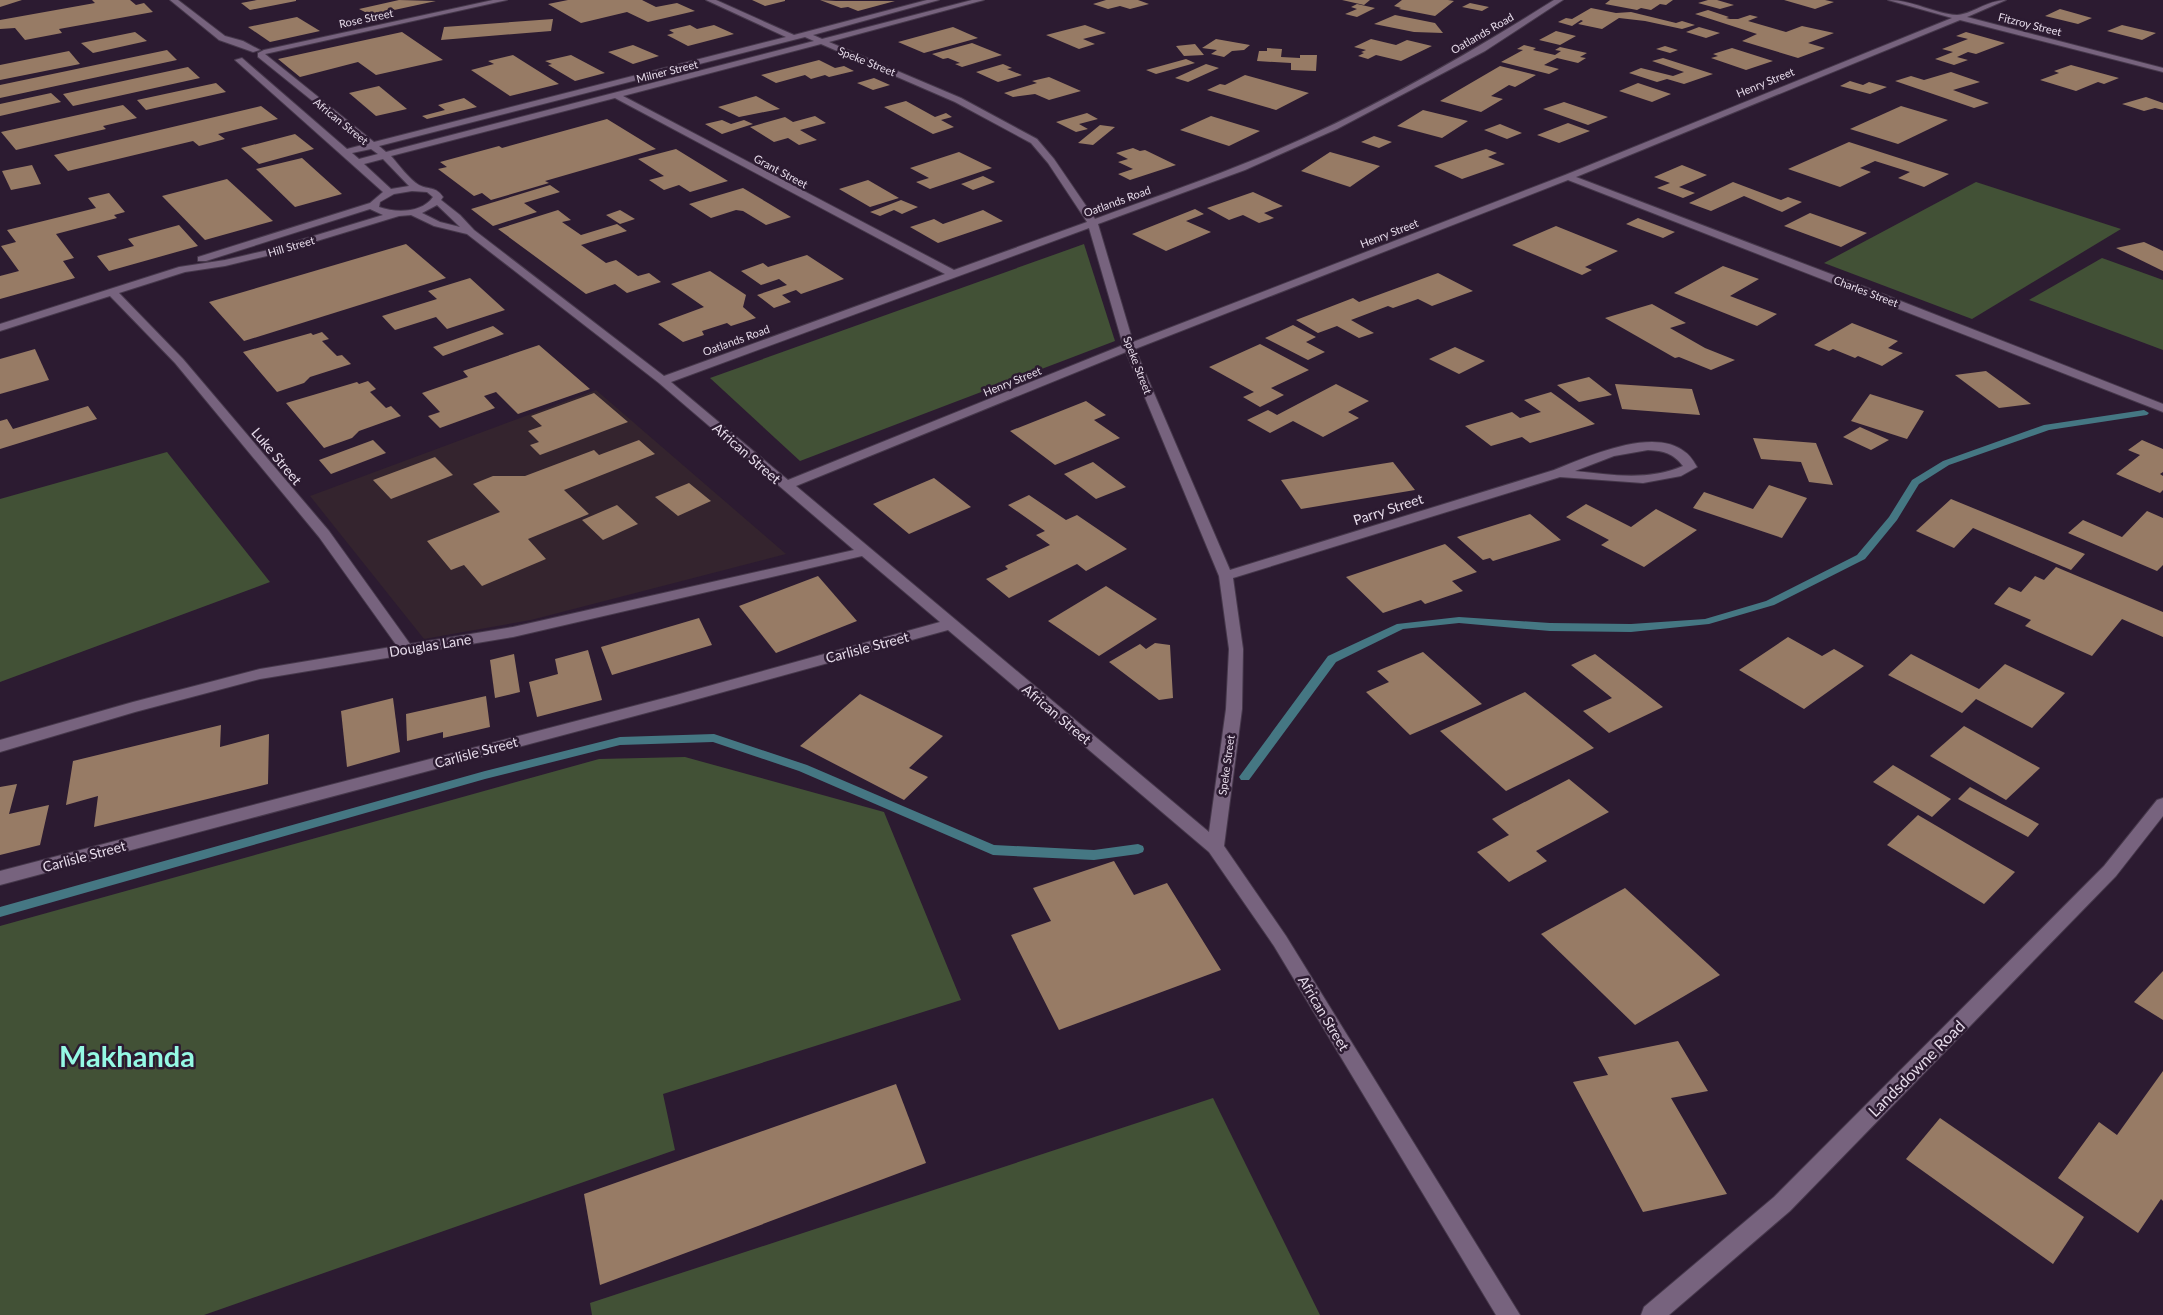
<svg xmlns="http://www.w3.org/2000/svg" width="2163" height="1315" viewBox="0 0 2163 1315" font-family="Lato,sans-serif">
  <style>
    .education { fill: #34242e }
    .green { fill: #425136 }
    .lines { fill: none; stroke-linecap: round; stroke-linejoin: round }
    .stream { fill: #457783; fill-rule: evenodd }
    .building { fill: #977b65 }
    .minor-casing { stroke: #46384b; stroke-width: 2 }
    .minor { fill: #77637e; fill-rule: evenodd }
    .labels { text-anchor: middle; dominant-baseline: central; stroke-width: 5; stroke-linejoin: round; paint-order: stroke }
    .far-street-label { font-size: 11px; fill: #e6dbea; stroke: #2c1b31 }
    .street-label { font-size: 14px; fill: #e6dbea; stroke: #2c1b31 }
    .near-street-label { font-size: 16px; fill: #e6dbea; stroke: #2c1b31 }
    .near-town-label { font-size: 29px; font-weight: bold; fill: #95f9e4; stroke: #2c1b31 }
  </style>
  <rect width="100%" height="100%" fill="#2c1b31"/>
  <polygon class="education" points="596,390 786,554 531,620 424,639 310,496"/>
  <g class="green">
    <polygon points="1976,182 2121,229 1972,319 1824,263"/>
    <polygon points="1084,244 1115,341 800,461 710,378"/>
    <polygon points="2102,258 2163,280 2163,350 2029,300"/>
    <polygon points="167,452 270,582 0,682 0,499"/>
    <polygon points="685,757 884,812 961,1000 663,1094 675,1150 204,1315 0,1315 0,926 599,759"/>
    <polygon points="1213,1098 1320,1315 592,1315 590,1303"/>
  </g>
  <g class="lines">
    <g class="stream">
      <polygon points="2144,410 2149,413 2147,415 2049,430 1949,465 1919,484 1897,520 1865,559 1774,605 1709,624 1631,632 1550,631 1459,623 1403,629 1336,662 1249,780 1241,780 1239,777 1328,656 1397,624 1459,617 1550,623 1631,624 1705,619 1766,601 1857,555 1889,517 1912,480 1943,461 2044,425"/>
      <polygon points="714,734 807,765 994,845 1094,850 1138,844 1143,846 1144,849 1143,852 1138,854 1094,860 993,855 799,771 713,742 620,745 485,779 0,917 0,907 485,771 620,737"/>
    </g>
  </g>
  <g class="building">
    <polygon points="0,0 22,0 0,7"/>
    <polygon points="92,0 130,0 136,5 144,3 153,12 59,29 62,33 25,40 15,28 0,29 0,20 95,3"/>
    <polygon points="257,0 296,0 296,1 250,10 241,3"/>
    <polygon points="399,0 436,1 371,15 359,9"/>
    <polygon points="568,0 642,0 656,7 677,3 695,11 648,22 627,12 581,23 548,4"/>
    <polygon points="752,0 785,0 785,1 765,6"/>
    <polygon points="820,0 836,1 895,1 858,11 848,7 841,8"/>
    <polygon points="1106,0 1138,0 1149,4 1130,9 1120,6 1108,9 1093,4"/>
    <polygon points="1342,0 1370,0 1364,5"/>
    <polygon points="1402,0 1448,0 1454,1 1435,16 1399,9 1401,8 1394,6"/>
    <polygon points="1610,0 1673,0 1666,5 1660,4 1651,10 1641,8 1637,10 1605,4"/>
    <polygon points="1708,0 1717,0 1734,5 1720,9 1698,3"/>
    <polygon points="1784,0 1825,0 1834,2 1815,9"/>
    <polygon points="1470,3 1489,7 1482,11 1462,7"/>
    <polygon points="1357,4 1375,8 1357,17 1345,14 1357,9 1351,7"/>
    <polygon points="1591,8 1616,13 1631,12 1676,23 1682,21 1695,25 1682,29 1645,21 1619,18 1602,29 1578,24 1583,21 1581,20 1572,26 1558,22 1566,18 1572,19"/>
    <polygon points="2060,9 2092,18 2078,24 2045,16"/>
    <polygon points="1708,10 1729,17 1726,18 1730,19 1738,19 1750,15 1758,17 1748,21 1786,32 1802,26 1834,33 1808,43 1825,48 1798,58 1742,41 1757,34 1695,14"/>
    <polygon points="1395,15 1435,23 1443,33 1414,32 1374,24"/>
    <polygon points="297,17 320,31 270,42 248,27"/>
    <polygon points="553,19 551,31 441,40 444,27"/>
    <polygon points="690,25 697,29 714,25 734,34 688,46 667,35 674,33 669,30"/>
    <polygon points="1085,25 1106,33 1083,39 1095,44 1079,49 1046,35"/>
    <polygon points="2122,25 2156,33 2142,40 2107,31"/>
    <polygon points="953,27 978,38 924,53 898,42"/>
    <polygon points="1699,27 1720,33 1706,38 1686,32"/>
    <polygon points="1556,31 1576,36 1560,45 1539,40"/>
    <polygon points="135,32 147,41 93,53 81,43"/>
    <polygon points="402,32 443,60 376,75 358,62 300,77 278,59"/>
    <polygon points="1966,32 2005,43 1976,54 1968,52 1957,57 1968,60 1954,65 1935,59 1953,52 1942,49 1968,39 1956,36"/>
    <polygon points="1216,39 1250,45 1244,50 1232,51 1224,57 1211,54 1217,50 1202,48"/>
    <polygon points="1371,39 1396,45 1407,40 1432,46 1401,61 1376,55 1368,59 1358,56 1364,53 1361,52 1366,50 1354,47"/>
    <polygon points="972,43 1002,55 962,67 955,64 960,63 948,58 943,59 932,54"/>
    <polygon points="1195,44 1204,55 1184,56 1176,46"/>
    <polygon points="633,45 659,56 633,64 608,52"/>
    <polygon points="1524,45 1536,48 1533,50 1555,55 1561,51 1555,50 1560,47 1587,53 1580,57 1586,58 1578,63 1557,58 1544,65 1559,69 1549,74 1501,62 1523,50 1517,49"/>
    <polygon points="1665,46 1678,50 1670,53 1656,49"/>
    <polygon points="1267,48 1282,49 1281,57 1300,58 1300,55 1317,55 1316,71 1291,70 1291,63 1257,61 1259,51 1267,51"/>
    <polygon points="1732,48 1773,61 1746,70 1711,58 1718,56 1713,54"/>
    <polygon points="167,50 177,60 0,98 0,85"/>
    <polygon points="69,51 80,64 0,80 0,65"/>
    <polygon points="513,55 559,84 510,96 471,70 494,64 488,61"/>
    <polygon points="571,55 605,73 575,81 548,65 552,64 545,61"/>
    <polygon points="1663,58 1713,74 1684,84 1667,79 1657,82 1629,73 1641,68 1673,76 1684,72 1652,61"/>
    <polygon points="1186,59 1195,63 1156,74 1146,70"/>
    <polygon points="819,60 835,68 844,66 854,71 829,77 825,75 811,79 805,75 776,83 761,75"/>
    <polygon points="1003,64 1012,68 1007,69 1022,75 998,82 976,72"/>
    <polygon points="1206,64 1219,68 1188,82 1175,78"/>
    <polygon points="2071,65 2119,78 2104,84 2098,82 2076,91 2040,80 2059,73 2054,71"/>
    <polygon points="1500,66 1536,75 1515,87 1509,85 1491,96 1503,99 1481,112 1440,101"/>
    <polygon points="188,67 200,78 73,106 63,94"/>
    <polygon points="1951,72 1980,82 1953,90 1989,103 1974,108 1895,81 1911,76 1924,80"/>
    <polygon points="1245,75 1309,93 1276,110 1207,90 1220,84 1225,85"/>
    <polygon points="1049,77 1081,91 1049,100 1035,94 1013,97 1004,93 1037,83 1032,81"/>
    <polygon points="874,78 890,85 873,90 857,83"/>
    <polygon points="1850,81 1863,85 1869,82 1887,87 1870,94 1840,86"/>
    <polygon points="216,83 226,92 146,110 137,100"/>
    <polygon points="1638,83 1671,94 1652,102 1619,91"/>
    <polygon points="379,86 407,109 376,116 349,93"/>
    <polygon points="51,93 61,102 0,116 0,104"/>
    <polygon points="756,96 780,109 739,117 718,107"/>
    <polygon points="2146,97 2163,103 2163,110 2155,108 2144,111 2122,104"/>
    <polygon points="464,98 477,107 427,119 422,116 445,110 438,105"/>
    <polygon points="906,101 935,117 946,113 952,117 941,120 954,127 933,134 884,107"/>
    <polygon points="1564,102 1608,117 1588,125 1543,109"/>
    <polygon points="123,105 137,118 103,126 106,129 16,150 1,132"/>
    <polygon points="261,106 278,119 218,134 225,139 199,146 193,141 68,171 54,155"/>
    <polygon points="1901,106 1948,120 1898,144 1850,129"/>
    <polygon points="1423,110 1468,121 1442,138 1397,126"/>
    <polygon points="1087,113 1098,119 1079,124 1088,129 1076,132 1056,122"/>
    <polygon points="815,116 826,123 800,130 817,140 799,145 788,138 774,142 750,127 785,117 793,122"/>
    <polygon points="1211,116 1260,131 1229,146 1180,130"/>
    <polygon points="607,119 656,149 545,181 549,183 491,200 482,193 474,196 438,169 447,167 440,162 499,146 502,148"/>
    <polygon points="722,120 731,124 744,120 753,124 722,134 705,124"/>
    <polygon points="1568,123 1590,131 1559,143 1537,135"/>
    <polygon points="1500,124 1522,133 1507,139 1484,130"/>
    <polygon points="1100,125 1115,127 1093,145 1078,143"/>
    <polygon points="295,134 314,149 259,164 241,148"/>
    <polygon points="1374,136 1392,142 1379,148 1361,142"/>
    <polygon points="1849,142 1949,174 1924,187 1898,178 1910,172 1875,161 1860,168 1871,172 1840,187 1788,169"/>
    <polygon points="1133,148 1140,151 1145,150 1176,165 1130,180 1118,174 1133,169 1118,162 1128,159 1116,153"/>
    <polygon points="676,149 728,181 690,192 679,185 664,190 649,180 664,176 638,159"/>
    <polygon points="1486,149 1497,153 1488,157 1505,164 1462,179 1434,166"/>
    <polygon points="959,152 992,168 930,189 916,182 929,178 910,168"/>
    <polygon points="1330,152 1380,166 1350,187 1301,171"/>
    <polygon points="302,158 342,194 295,207 256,169"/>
    <polygon points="32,165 41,184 11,190 2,171"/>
    <polygon points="1682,165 1707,175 1679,187 1695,193 1683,198 1657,188 1670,183 1654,177"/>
    <polygon points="983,176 995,182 973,190 961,184"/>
    <polygon points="227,179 273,221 205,240 162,196"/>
    <polygon points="868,180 899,198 870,207 839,189"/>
    <polygon points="1733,182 1781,200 1788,197 1802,202 1782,212 1744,196 1711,211 1689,203"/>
    <polygon points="550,185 560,192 524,203 537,212 493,226 471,209"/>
    <polygon points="743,188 768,203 791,217 766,225 743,211 736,210 711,218 689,204"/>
    <polygon points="1253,192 1283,206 1264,213 1274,218 1259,223 1243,215 1229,220 1207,208"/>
    <polygon points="109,193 125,212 114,215 117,218 56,234 74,258 63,261 75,278 0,299 0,276 19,271 1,246 16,242 7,230 96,208 88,198"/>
    <polygon points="901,200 918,207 902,214 894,210 880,216 870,212"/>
    <polygon points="1195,209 1204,214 1186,221 1211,232 1166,251 1132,234"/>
    <polygon points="558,210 571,220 562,222 581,235 617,224 627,231 581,245 606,263 616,260 638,276 649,273 661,282 627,293 615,284 586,294 498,229"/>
    <polygon points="620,210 635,219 620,224 606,215"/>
    <polygon points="983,210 1003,221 938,243 910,227 934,219 943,224"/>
    <polygon points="1810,213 1867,233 1841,247 1784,226"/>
    <polygon points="1638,218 1675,232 1663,238 1626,224"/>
    <polygon points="179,225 198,246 109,271 97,256 134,246 128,239"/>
    <polygon points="1556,226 1618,251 1585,267 1592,270 1582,275 1512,245"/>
    <polygon points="2144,242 2163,251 2163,271 2116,248"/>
    <polygon points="406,244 446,278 244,341 209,302"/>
    <polygon points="807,255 844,279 801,294 796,290 782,295 791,302 774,308 757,295 787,285 779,279 761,285 741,271 763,263 768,267"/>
    <polygon points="1723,266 1759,279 1730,296 1777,314 1757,326 1674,293"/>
    <polygon points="710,271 746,295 743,307 756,318 731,326 727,323 702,331 704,335 683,342 658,324 704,307 671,284"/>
    <polygon points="1438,273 1473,291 1432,306 1418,299 1393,308 1388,306 1351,320 1374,333 1359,338 1337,326 1318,333 1296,320 1353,298 1359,302"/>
    <polygon points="470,278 505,310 447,329 436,317 395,330 382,316 437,299 428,291"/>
    <polygon points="1652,304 1686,323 1670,328 1705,348 1735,360 1711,370 1679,357 1675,358 1605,318"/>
    <polygon points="1852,323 1898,341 1888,348 1903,353 1882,366 1858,356 1855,358 1833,349 1829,351 1814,345"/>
    <polygon points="1293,325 1316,337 1306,342 1325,352 1308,360 1265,338"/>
    <polygon points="493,326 504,334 443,356 433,347"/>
    <polygon points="322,332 329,339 322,341 337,356 342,355 351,364 310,377 304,383 277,392 243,352 311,333 313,335"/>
    <polygon points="1260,344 1309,370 1271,388 1284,395 1260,407 1243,397 1254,392 1209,367"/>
    <polygon points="539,345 590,389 518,414 496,392 484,396 495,408 440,428 428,416 440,412 422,393 468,377 463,371"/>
    <polygon points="1455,347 1485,361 1459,374 1429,359"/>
    <polygon points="35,349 49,380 0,394 0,359"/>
    <polygon points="1986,371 2031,404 1999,408 1955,375"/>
    <polygon points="1589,377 1612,395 1579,402 1557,385"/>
    <polygon points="368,381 376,389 370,392 386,408 391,406 401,416 359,431 352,438 324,448 286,403 357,382 359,384"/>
    <polygon points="1336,384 1369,401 1348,412 1359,418 1323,437 1293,421 1270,433 1247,420 1268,410 1277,415"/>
    <polygon points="1615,384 1692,389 1700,415 1622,409"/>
    <polygon points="1551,392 1595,424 1530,443 1522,437 1491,446 1465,426 1512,412 1520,418 1541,412 1524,400"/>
    <polygon points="594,393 628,422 540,455 530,445 539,442 528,431 542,426 531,416"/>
    <polygon points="1870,394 1924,411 1907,439 1851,421"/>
    <polygon points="1086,401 1106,415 1094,420 1120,438 1055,465 1010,431"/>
    <polygon points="88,406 97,419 0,449 0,421 7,419 13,429"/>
    <polygon points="1860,427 1889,440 1871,450 1843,437"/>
    <polygon points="1753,438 1816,443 1833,485 1809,482 1801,462 1761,459"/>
    <polygon points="373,440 386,453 331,474 319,460"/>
    <polygon points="639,440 655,454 564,490 589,514 528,539 546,559 482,586 464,565 451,570 427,541 500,512 473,484 493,476 525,476 594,450 599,455"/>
    <polygon points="2142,440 2163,449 2163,472 2160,474 2163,476 2163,490 2160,493 2116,474 2140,455 2128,450"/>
    <polygon points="435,457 453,475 391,499 373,480"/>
    <polygon points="1093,462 1126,487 1096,499 1064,474"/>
    <polygon points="1393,462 1415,490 1301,509 1281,480"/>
    <polygon points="934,478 971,507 909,534 873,504"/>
    <polygon points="689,483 711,501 678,516 655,497"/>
    <polygon points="1769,485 1807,498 1782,538 1693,508 1704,492 1753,509"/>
    <polygon points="1029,495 1066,520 1077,515 1127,549 1086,571 1077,564 1009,598 986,579 1008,569 1005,566 1050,545 1036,535 1045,531 1008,505"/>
    <polygon points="1951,499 2085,554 2071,570 1973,528 1954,548 1916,531"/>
    <polygon points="1586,504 1631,527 1656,509 1697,530 1644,567 1601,545 1609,540 1566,517"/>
    <polygon points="617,505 638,524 603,540 582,520"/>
    <polygon points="2147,511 2163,518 2163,565 2157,571 2068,533 2083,520 2122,537"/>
    <polygon points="1530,514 1561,540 1493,561 1490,558 1483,560 1457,537"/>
    <polygon points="1445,544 1477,572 1452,581 1463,591 1425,604 1421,600 1383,613 1346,577"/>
    <polygon points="2056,567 2163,612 2163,637 2122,619 2092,656 2025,626 2031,620 1994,604 2009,587 2021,592 2035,576 2044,580"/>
    <polygon points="818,576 857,621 776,653 739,606"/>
    <polygon points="1106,586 1157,619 1099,656 1048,621"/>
    <polygon points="699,618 712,645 612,675 601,647"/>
    <polygon points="1788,637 1822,656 1834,649 1864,666 1804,709 1739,670"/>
    <polygon points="1155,643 1170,645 1173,698 1159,700 1109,662 1140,644 1146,649"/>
    <polygon points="588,650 602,700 537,717 529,682 558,674 555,659"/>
    <polygon points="1423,652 1482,704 1410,735 1366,692 1389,682 1377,671"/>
    <polygon points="514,654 520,692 495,698 490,660"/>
    <polygon points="1595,654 1663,707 1609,733 1583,711 1612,698 1571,665"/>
    <polygon points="1911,654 1979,689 2005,664 2065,693 2032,728 1976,699 1962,713 1888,675"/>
    <polygon points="1525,692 1594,748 1506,791 1440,731"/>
    <polygon points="860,694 943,736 909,768 928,777 904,800 800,746"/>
    <polygon points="486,696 490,727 443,738 443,732 407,741 406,714"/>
    <polygon points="393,698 400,752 347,767 341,711"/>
    <polygon points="221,725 220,747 269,734 268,784 94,827 98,796 66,805 73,761"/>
    <polygon points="1964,726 2040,768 2006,800 1930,756"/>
    <polygon points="1893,765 1951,799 1932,817 1873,782"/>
    <polygon points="1569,779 1609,812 1536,851 1547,861 1509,882 1477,852 1509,835 1492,819"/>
    <polygon points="17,784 9,814 49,805 40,845 0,855 0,787"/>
    <polygon points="1970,787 2039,824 2028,837 1958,799"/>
    <polygon points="1918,815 2015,872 1984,904 1887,845"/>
    <polygon points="1114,861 1134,895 1167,883 1221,970 1059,1030 1011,935 1051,921 1033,888"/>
    <polygon points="1625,888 1720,975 1635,1025 1541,934"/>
    <polygon points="2163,971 2163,1020 2134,1002"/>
    <polygon points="1678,1041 1708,1091 1671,1098 1727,1194 1643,1212 1573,1082 1608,1075 1598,1057"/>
    <polygon points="2163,1071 2163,1201 2161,1199 2138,1233 2058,1178 2099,1122 2117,1135"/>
    <polygon points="896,1084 926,1163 600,1285 584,1194"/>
    <polygon points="1940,1118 2084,1217 2053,1264 1906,1159"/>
  </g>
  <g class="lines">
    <defs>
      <g id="minor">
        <polygon points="170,0 178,0 225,36 243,41 260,50 253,52 219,40"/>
        <path d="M493 0H507L265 54 374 142 786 37 706 0H716L794 35 927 0H939L813 35 822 39 972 0H984L829 42 961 98 1037 139 1054 159 1095 219C1143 201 1191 185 1238 166 1348 123 1454 63 1554 0H1563L1485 51 1337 129 1245 170 1098 224 1133 342 1565 175 1952 18 1888 0C1913 0 1935 14 1957 15 1970 15 1988 0 2006 0L1967 17 2163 68V72L1960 20 1576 177 1865 287 2163 404V412L1568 180 1135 349 1230 570 1554 470C1586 457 1654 426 1685 452 1690 455 1694 462 1697 467L1681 476 1643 483 1560 477 1233 578 1243 649 1242 709 1224 846 1286 936 1520 1315H1496L1274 946 1209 852 948 630 676 705 0 885V871L676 695 940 622 862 556 513 637 260 679 135 712 0 752V740L133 702 260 669 397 646 319 537 175 363 110 296 0 331V324L179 267 225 260 264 251 383 215 370 209 206 261H198V257L370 203 383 192 235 60 242 58 347 149 366 144 258 57V53L264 50ZM805 37 814 41 386 152 379 146ZM821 44 955 102 1031 143 1048 163 1087 222 954 270 623 96ZM615 98 945 274 664 376 474 230 460 215 441 200 443 197C436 186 428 190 419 185 409 179 399 165 391 156ZM371 149 378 154 359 159 352 153ZM383 159 409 186 391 189 364 164ZM412 191 427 192 433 197C422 213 396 213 379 207L380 202 394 194ZM437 205 460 227 440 222 422 213ZM411 215 434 226 467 234 659 383 854 550 513 627 410 644 329 531 183 359 119 293 185 272 225 266 271 255 399 216ZM1089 228 1123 345 788 480 671 382ZM1126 352 1219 576 1229 649 1226 709 1209 832 796 486ZM1648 450C1664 451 1673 453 1683 466 1649 481 1611 475 1575 471L1614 456Z"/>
        <polygon points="2163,798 2163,816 2116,876 1790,1211 1669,1315 1641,1315 1644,1307 1774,1197 2104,866 2157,800"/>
      </g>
    </defs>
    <use href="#minor" class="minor-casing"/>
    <use href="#minor" class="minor"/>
  </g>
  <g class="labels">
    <g class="far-street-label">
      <text transform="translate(366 18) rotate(-12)">Rose Street</text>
      <text transform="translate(2030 24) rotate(14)">Fitzroy Street</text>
      <text transform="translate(1482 33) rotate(-30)">Oatlands Road</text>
      <text transform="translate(867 61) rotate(22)">Speke Street</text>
      <text transform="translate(667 71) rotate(-14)">Milner Street</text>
      <text transform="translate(1765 82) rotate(-22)">Henry Street</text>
      <text transform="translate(341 121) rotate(39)">African Street</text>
      <text transform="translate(781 171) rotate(28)">Grant Street</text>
      <text transform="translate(1117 201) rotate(-20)">Oatlands Road</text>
      <text transform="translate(1389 233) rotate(-21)">Henry Street</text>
      <text transform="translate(291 246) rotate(-16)">Hill Street</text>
      <text transform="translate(1866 291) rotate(21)">Charles Street</text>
      <text transform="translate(736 340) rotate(-20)">Oatlands Road</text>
      <text transform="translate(1138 365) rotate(69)">Speke Street</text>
      <text transform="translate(1012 381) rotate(-22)">Henry Street</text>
      <text transform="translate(1226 765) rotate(-82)">Speke Street</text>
    </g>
    <g class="street-label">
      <text transform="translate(747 453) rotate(41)">African Street</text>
      <text transform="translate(277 456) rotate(50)">Luke Street</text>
      <text transform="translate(1388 509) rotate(-18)">Parry Street</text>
      <text transform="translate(430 645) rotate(-9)">Douglas Lane</text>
      <text transform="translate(867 647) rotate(-15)">Carlisle Street</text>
      <text transform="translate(1057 714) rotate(40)">African Street</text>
      <text transform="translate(476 752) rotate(-15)">Carlisle Street</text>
      <text transform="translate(84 856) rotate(-15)">Carlisle Street</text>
      <text transform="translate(1324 1013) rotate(59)">African Street</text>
    </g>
    <g class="near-street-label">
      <text transform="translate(1916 1068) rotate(-45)">Landsdowne Road</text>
    </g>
    <g class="near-town-label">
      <text x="127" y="1055">Makhanda</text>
    </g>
  </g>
</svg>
